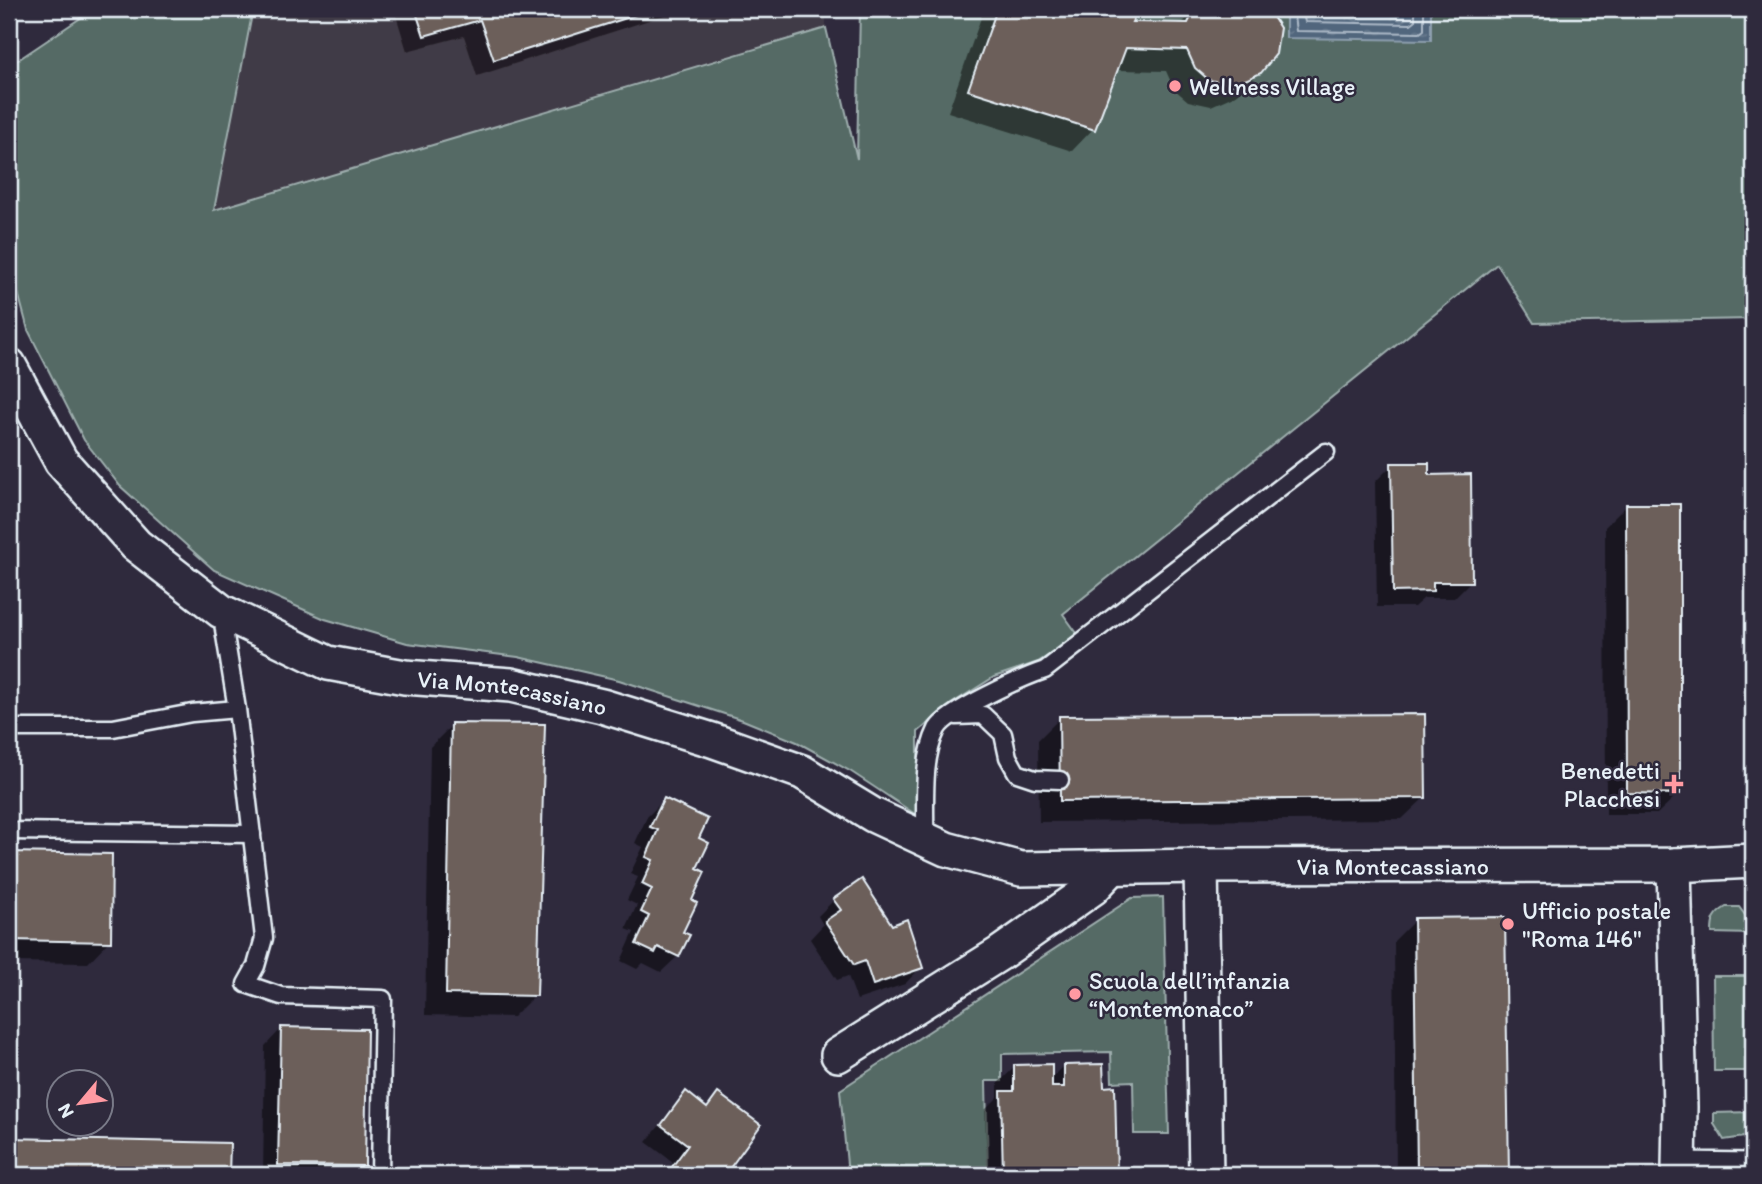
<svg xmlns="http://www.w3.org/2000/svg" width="1762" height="1184" viewBox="0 0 1762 1184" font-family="Itim,sans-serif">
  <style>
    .built { fill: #413a46 }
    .green { fill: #556b65; stroke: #9eaeae; stroke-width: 2 }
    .water { fill: url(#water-ripples); stroke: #8d9eae; stroke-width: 2 }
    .shadow { fill: #0007 }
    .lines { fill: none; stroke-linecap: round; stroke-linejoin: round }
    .shore { stroke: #acb9c7; stroke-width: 2 }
    .building { fill: #6c5e5a; stroke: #e8f1f8; stroke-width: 2 }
    .service-casing { stroke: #e8f1f8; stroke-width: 21 }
    .minor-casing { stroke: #e8f1f8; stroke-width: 38 }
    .service { stroke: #2f2a3d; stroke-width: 16 }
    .minor { stroke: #2f2a3d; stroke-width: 33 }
    .poi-dot { fill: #ff9aa2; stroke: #2f2a3d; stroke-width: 2.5 }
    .labels { text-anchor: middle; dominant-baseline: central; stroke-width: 5; stroke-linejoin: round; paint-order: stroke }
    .poi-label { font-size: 24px; fill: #e8f1f8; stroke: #2f2a3d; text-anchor: start }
    .street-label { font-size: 24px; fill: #e8f1f8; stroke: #2f2a3d }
  </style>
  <defs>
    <pattern id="water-ripples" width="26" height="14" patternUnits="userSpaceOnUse" patternTransform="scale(1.75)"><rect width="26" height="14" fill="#51667d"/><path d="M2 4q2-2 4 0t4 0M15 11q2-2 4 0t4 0" fill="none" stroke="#6a7c90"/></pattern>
  </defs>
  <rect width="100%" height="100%" fill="#2f2a3d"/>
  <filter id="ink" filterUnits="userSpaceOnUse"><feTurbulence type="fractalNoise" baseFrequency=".0143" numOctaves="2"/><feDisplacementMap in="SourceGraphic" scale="14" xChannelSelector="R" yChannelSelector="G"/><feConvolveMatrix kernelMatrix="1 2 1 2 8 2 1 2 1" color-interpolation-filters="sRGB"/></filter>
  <g filter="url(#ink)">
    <polygon class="built" points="253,9 826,9 826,28 213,210"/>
    <g class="green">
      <polygon points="94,9 253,9 214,210 826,28 857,159 860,9 1753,9 1753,319 1534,323 1497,264 1063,614 1079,636 1038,662 994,677 951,704 918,732 918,816 850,771 797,742 743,720 619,680 518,657 407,643 325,619 214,570 120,486 84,440 28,330 9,259 9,66"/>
      <polygon points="1163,897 1169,1134 1134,1134 1133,1081 1112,1082 1111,1052 1002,1054 1002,1081 986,1081 988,1175 848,1175 840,1090 1132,898"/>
      <path d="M1726 907H1739L1751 923V934L1712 933C1712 920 1714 914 1726 907Z"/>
      <polygon points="1713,976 1750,976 1751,1071 1714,1071"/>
      <polygon points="1751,1112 1753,1124 1744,1137 1724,1140 1714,1124 1714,1113"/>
    </g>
    <polygon class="water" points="1286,9 1431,9 1431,40 1286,38"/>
    <g class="shadow">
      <polygon points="394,9 683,9 477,76 464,36 407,51"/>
      <polygon points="984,9 1136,9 1129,23 1181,24 1197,9 1266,9 1278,28 1260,72 1238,94 1211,106 1188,101 1174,89 1166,71 1116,70 1093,129 1072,151 948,112"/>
      <polygon points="1392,465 1428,477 1471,581 1454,598 1424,598 1414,607 1377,607 1375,482"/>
      <polygon points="1627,505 1679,793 1657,814 1606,814 1605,527"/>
      <polygon points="1060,718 1424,798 1402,819 1039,822 1038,740"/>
      <polygon points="452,725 535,995 513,1017 425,1015 430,747"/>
      <polygon points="664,800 697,839 695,869 678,956 661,972 643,963 637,969 621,961 634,932 626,929 637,905 627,900 638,877 630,874 643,847 635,843 647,817"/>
      <polygon points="9,854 110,855 109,941 88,963 9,962"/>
      <polygon points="834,900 921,967 905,984 857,1000 848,976 837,980 810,939 823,925 818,916"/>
      <polygon points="1504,919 1507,1175 1396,1175 1394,941 1415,920"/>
      <polygon points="281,1029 363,1166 353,1175 263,1175 265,1046"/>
      <polygon points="1064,1066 1102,1088 1114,1088 1115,1175 987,1175 985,1110 998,1097 998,1083 1015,1067 1050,1080"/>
      <polygon points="686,1094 705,1108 718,1095 759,1125 722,1175 664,1175 673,1162 646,1142"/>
      <polygon points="9,1140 228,1144 227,1175 9,1175"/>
    </g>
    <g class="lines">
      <g class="shore">
        <polyline points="1293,9 1296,31 1420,33 1424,30 1424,9"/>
        <polyline points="1302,9 1305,22 1411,24 1415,21 1415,9"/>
        <polyline points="1313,9 1316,12 1401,13 1405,9"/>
      </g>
    </g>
    <g class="building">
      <polygon points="415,9 655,9 494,60 480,20 424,36"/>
      <polygon points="997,9 1138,9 1132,22 1188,23 1195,9 1268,9 1280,28 1276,54 1261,73 1234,85 1209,80 1195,68 1187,50 1126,48 1095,130 968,90"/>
      <polygon points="1391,463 1429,463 1429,475 1471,474 1472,582 1433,582 1433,591 1393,592"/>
      <polygon points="1626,504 1680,504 1680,794 1627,793"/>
      <polygon points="1425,714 1426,798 1060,801 1059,716"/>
      <polygon points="451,723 545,724 537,996 446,994"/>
      <polygon points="664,798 708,819 699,838 709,843 697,868 705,872 692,900 697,903 683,932 690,935 679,957 658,947 655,953 636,944 649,916 641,912 652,889 642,884 653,860 646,857 658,830 650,827"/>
      <polygon points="9,852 112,854 111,942 9,940"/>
      <polygon points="862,879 892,925 907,919 923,968 873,985 865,961 854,965 825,921 841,910 833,899"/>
      <polygon points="1505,917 1509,1175 1417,1175 1414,918"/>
      <polygon points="281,1027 367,1029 365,1166 278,1165"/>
      <polygon points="1052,1064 1052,1087 1064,1087 1064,1065 1103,1064 1104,1087 1115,1086 1117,1175 1003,1175 1001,1091 1014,1091 1014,1065"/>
      <polygon points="686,1091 707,1108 718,1093 761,1125 725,1175 666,1175 688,1145 661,1125"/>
      <polygon points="9,1138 230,1143 229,1175 9,1175"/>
    </g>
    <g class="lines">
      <defs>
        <g id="service">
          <polyline points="221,611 237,709 264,938 256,966 246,984 281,996 383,999 380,1175"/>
          <polyline points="956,716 983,715 1003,734 1008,757 1017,773 1035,779 1060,780"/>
          <polyline points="9,728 113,728 192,713 237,709"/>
          <polyline points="9,831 252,834"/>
          <path d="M925 840C926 804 921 761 937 729 947 711 1024 677 1045 670L1326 452"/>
        </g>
        <g id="minor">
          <path id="s1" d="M9 365 61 461 136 545 221 611 328 663 405 677 511 685 602 706 712 740 802 772 873 815 946 849 1021 869 1201 866 1674 865 1753 861"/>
          <polyline points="1674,865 1680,1107 1679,1169 1753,1170"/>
          <polyline points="1201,866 1206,1175"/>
          <polyline points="838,1055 999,954 1093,888 1112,868"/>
        </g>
      </defs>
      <use href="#service" class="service-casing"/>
      <use href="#minor" class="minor-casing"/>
      <use href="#service" class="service"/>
      <use href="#minor" class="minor"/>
    </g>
  </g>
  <g class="poi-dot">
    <circle cx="1175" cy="86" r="7"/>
    <path d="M1670.5 773.5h7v7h7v7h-7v7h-7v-7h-7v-7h7z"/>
    <circle cx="1508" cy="924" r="7"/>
    <circle cx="1075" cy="994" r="7"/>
  </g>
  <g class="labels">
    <g class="poi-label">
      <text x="1189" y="86">Wellness Village</text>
      <text x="1660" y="770" text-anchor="end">Benedetti<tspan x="1660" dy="28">Placchesi</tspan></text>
      <text x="1522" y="910">Ufficio postale<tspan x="1522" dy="28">"Roma 146"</tspan></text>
      <text x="1089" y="980">Scuola dell’infanzia<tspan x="1089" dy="28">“Montemonaco”</tspan></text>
    </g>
    <g class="street-label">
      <text stroke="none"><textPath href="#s1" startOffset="635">Via Montecassiano</textPath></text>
      <text stroke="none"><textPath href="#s1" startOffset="1550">Via Montecassiano</textPath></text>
    </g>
  </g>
  <rect width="1762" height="1184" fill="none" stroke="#2f2a3d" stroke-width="35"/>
  <rect x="18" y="18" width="1727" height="1149" fill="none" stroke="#e8f1f8" stroke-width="2.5" filter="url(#ink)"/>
  <g transform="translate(80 1103) rotate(241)"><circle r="33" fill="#2f2a3d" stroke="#797a88" stroke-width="2"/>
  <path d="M0-5L12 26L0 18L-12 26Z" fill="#ff9aa2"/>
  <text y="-10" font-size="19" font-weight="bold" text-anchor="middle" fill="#e8f1f8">N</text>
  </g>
</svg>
